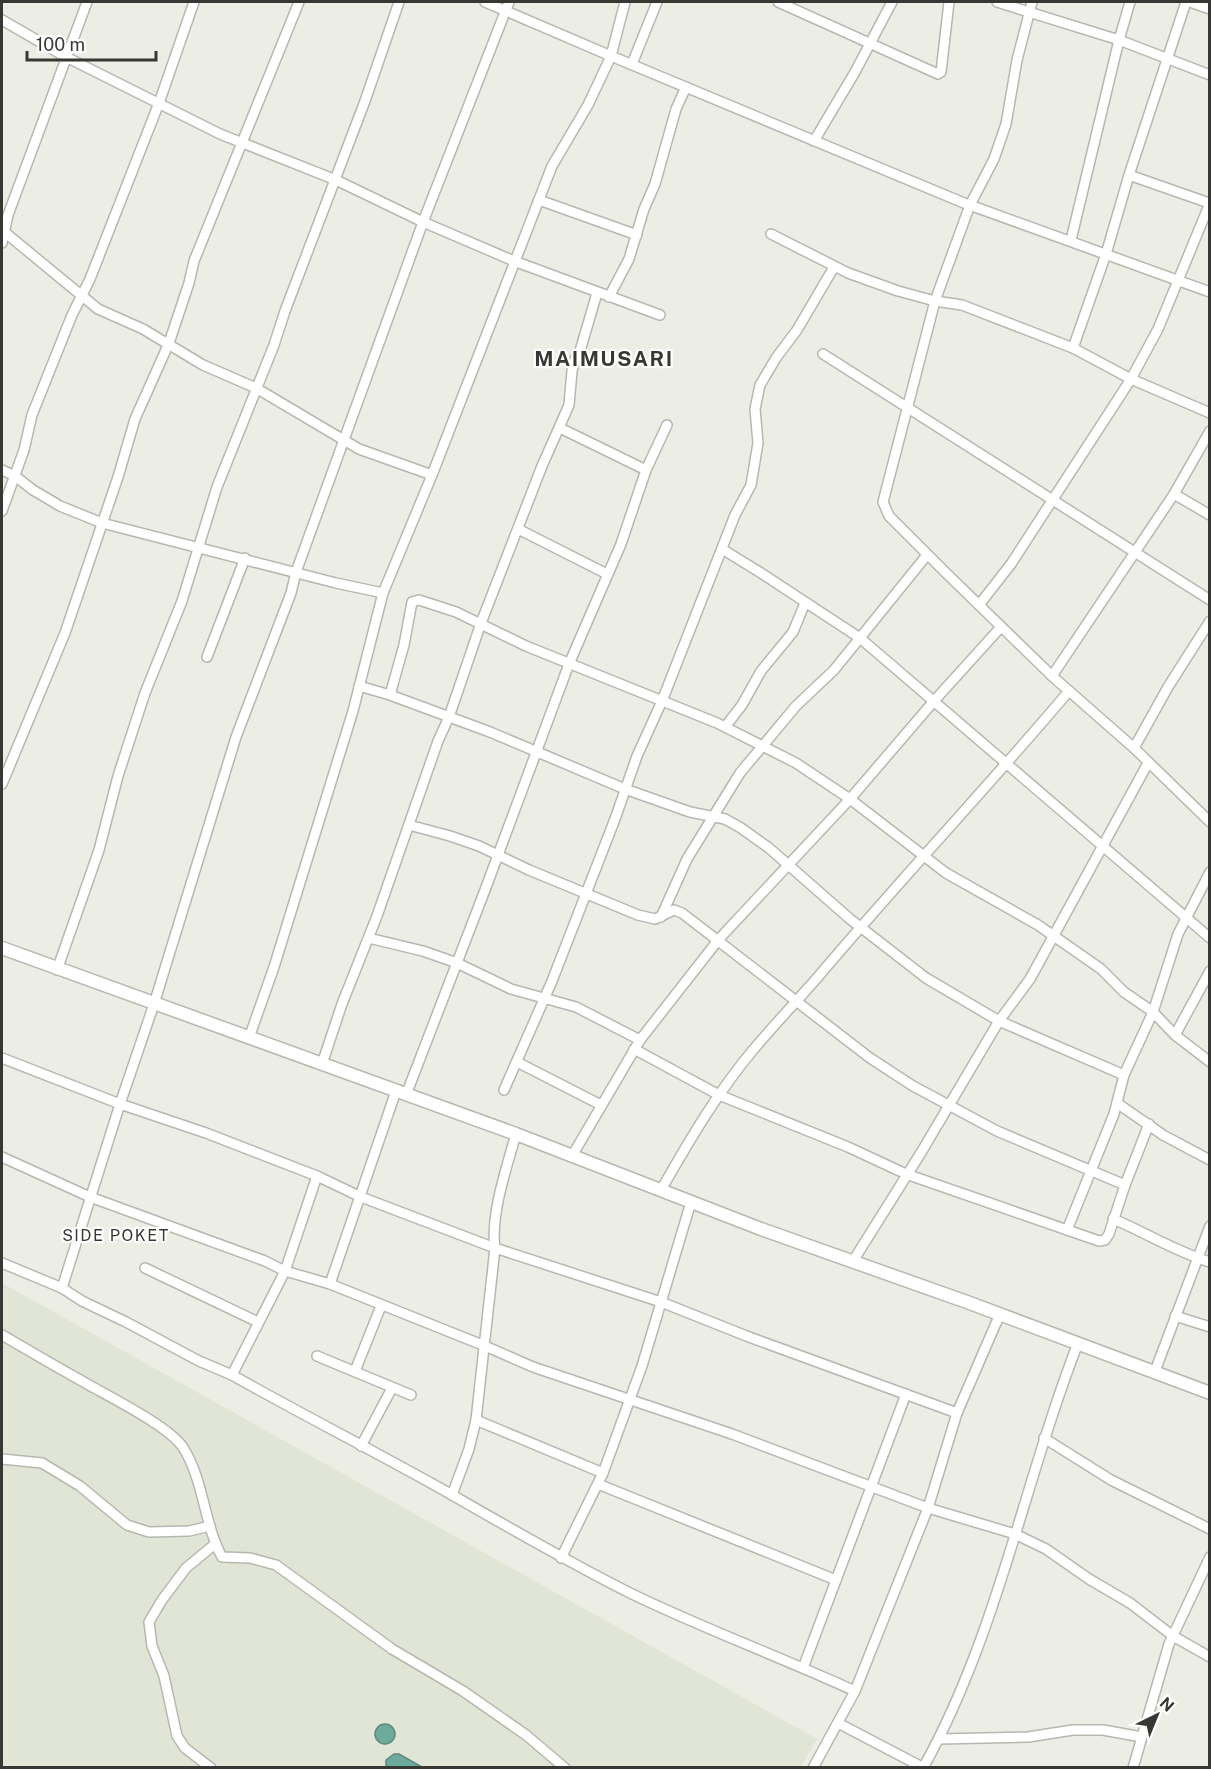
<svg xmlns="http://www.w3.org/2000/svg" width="1211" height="1769" viewBox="0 0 1211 1769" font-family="'Public Sans',sans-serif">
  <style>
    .built { fill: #e1e5d5 }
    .water { fill: #6dab9d; stroke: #5d887e; stroke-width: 1.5 }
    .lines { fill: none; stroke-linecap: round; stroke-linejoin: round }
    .minor-casing { stroke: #b6b8b0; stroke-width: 12 }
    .major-casing { stroke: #b6b8b0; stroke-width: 15 }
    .minor { stroke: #fff; stroke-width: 9 }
    .major { stroke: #fff; stroke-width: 12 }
    .labels { text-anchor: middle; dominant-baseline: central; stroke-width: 4.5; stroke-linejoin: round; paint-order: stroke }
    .neighbourhood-label { font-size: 16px; letter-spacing: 1.5px; fill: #373834; stroke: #fff }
    .district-label { font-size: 21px; font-weight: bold; letter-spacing: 1.5px; fill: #373834; stroke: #fff }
  </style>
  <rect width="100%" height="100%" fill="#eceee5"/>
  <polygon class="built" points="2,1283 817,1739 801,1767 2,1767"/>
  <g class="water">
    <circle cx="385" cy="1734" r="10"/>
    <polygon points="394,1754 399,1754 422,1767 386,1767 386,1760"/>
  </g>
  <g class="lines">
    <defs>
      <g id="minor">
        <polyline points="485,2 611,56 964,203 1210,292"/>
        <polyline points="778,2 938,74 941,72 949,2"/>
        <polyline points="997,2 1119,40 1210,75"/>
        <polyline points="1032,2 1017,60 1006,124 994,159 970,205 935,301 883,502 889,516 943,570 1052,676 1134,748 1210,822"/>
        <polyline points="1190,2 1210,9"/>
        <polyline points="2,20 66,57 220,134 336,180 423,222 514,261 660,315"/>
        <polyline points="632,64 657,2"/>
        <polyline points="814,141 855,72 892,2"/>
        <polyline points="1129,175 1209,203"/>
        <polyline points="539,200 637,235"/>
        <polyline points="2,230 98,309 143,329 203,365 256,388 359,449 432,475"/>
        <polyline points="771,234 848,273 898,291 935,301 962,305 1073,348 1131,379 1210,413"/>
        <polyline points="1071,240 1119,40 1130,2"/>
        <polyline points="2,243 8,215 87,2"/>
        <polyline points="609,297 629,259 644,209 655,184 676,109 686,87"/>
        <polyline points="1073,348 1106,254 1129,175 1186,2"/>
        <polyline points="823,354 1210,600"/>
        <polyline points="560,428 646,470"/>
        <polyline points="2,470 15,476 33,490 60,506 102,523 336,583 383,593"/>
        <polyline points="1174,494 1210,515"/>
        <polyline points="2,511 24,450 32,415 72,315 90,279 159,103 194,2"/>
        <polyline points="518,529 607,574"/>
        <polyline points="722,549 761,573 860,638 1210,938"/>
        <polyline points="979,605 1011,564 1131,379 1158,329 1210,203"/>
        <polyline points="207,657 245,558"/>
        <polyline points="1052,676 1174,494 1210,431"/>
        <polyline points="359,686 390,695 490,732 625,789 690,812 725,819 741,828 769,848 850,919 926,978 999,1021 1124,1075"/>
        <polyline points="390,695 404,645 412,602 419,600 456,612 526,646 717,723 796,763 850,799 946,873 1038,925 1101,969 1124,992 1153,1012 1175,1035 1210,1062"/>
        <polyline points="725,727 742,705 761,671 793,632 805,603"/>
        <polyline points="1134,748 1168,687 1210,621"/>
        <polyline points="2,784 65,633 118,477 135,419 169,343 189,283 194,261 299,2"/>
        <polyline points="409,825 450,836 479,846 529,870 638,915 655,919 674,910 682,913 870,1058 913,1086 997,1131 1125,1185"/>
        <polyline points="661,917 687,859 740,773 796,706 834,670 927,555"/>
        <polyline points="369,938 423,951 457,963 511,989 576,1007 640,1040"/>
        <polyline points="57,970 99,850 118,776 145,693 182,601 217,487 274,345 285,311 365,101 399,2"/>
        <polyline points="1175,1035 1210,971"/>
        <polyline points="249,1038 274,967 353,711 383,593 432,475 552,166 588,105 611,56 625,2"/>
        <polyline points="634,1049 719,1095 848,1147 906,1174 1099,1241 1105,1240 1109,1234 1125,1185 1149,1124"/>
        <polyline points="2,1058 120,1104 206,1133 317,1176 285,1271 232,1375"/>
        <polyline points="517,1062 601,1105"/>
        <polyline points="322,1064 342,1004 377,916 438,741 449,717 481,623 542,466 569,405 572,371 575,359 580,351 597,293"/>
        <polyline points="504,1090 552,981 615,819 637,756 662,701 735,515 751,485 758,443 755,409 760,385 776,358 797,330 834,267"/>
        <polyline points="406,1095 485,890 569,664 621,544 646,470 667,425"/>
        <polyline points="1117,1103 1163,1135 1210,1160"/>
        <polyline points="572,1156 640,1040 719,939 850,799 934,701 1001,627"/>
        <polyline points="2,1157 90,1197 265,1261 285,1271 330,1284 485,1346 533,1367 732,1434 928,1508 1015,1534 1046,1549 1089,1579 1130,1603 1173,1636 1210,1657"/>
        <polyline points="317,1176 361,1197 495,1248 661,1302 749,1337 957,1413"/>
        <path d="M661 1190C689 1141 717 1093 753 1050 774 1025 796 1002 817 978 899 881 987 788 1069 691"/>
        <path d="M1113 1219C1145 1232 1176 1252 1210 1262"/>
        <polyline points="1067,1230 1114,1114 1124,1075 1153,1012 1178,934 1210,872"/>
        <polyline points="853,1261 922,1151 999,1021 1030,979 1148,763"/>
        <path d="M2 1263 62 1288 82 1301 126 1322 199 1361 232 1375C303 1415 376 1452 447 1492 508 1527 568 1562 630 1593 704 1629 781 1657 855 1691"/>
        <polyline points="145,1268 258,1322"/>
        <polyline points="330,1284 396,1091"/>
        <polyline points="62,1288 120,1104 154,1004 236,737 291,593 296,572 423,222 509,2"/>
        <polyline points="1175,1316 1210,1327"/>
        <path d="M2 1335C31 1352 60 1369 89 1385 112 1398 172 1428 184 1449 204 1482 204 1524 222 1557L250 1558 276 1565 392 1649 463 1691 526 1735 565 1768"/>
        <polyline points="317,1356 411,1395"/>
        <polyline points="355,1371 381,1306"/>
        <polyline points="1155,1371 1210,1226"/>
        <polyline points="476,1420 603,1473"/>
        <polyline points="1044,1438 1111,1480 1210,1529"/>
        <polyline points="361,1446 392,1388"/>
        <polyline points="2,1459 42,1463 80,1486 127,1525 149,1532 189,1531 210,1526"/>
        <polyline points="598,1484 836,1580"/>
        <path d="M452 1495 469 1449 476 1420 495 1248C490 1216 507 1166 516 1134"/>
        <polyline points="561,1558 603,1473 642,1366 691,1202"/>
        <polyline points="803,1668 906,1394"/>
        <polyline points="838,1723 924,1768"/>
        <polyline points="939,1739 1028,1737 1073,1730 1103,1730 1142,1737"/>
        <polyline points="211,1768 185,1748 177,1736 164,1676 152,1646 149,1622 162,1600 186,1568 215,1544"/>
        <polyline points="813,1768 855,1691 928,1508 957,1413 1000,1314"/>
        <path d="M923 1768C997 1636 1024 1482 1078 1343"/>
        <polyline points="1133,1768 1169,1644 1210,1557"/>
      </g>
      <polyline id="major" points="2,948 516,1134 761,1229 967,1302 1210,1393"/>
    </defs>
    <use href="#minor" class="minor-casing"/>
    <use href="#major" class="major-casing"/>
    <use href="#minor" class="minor"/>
    <use href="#major" class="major"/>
  </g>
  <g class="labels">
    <g class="neighbourhood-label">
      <text x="116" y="1235">SIDE POKET</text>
    </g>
    <g class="district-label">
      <text x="604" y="358">MAIMUSARI</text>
    </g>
  </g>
  <rect width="1211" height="1769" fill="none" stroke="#373834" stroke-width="6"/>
  <g transform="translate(1157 1715) rotate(43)" stroke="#ffffff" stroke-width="4.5" paint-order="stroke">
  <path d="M0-4.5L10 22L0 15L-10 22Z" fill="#373834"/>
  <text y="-9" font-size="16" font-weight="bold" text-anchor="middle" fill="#373834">N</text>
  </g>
  <path d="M27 51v9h129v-9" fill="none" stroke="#373834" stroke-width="3"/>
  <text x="36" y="51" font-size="18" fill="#373834" stroke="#ffffff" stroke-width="4.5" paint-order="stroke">100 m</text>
</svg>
